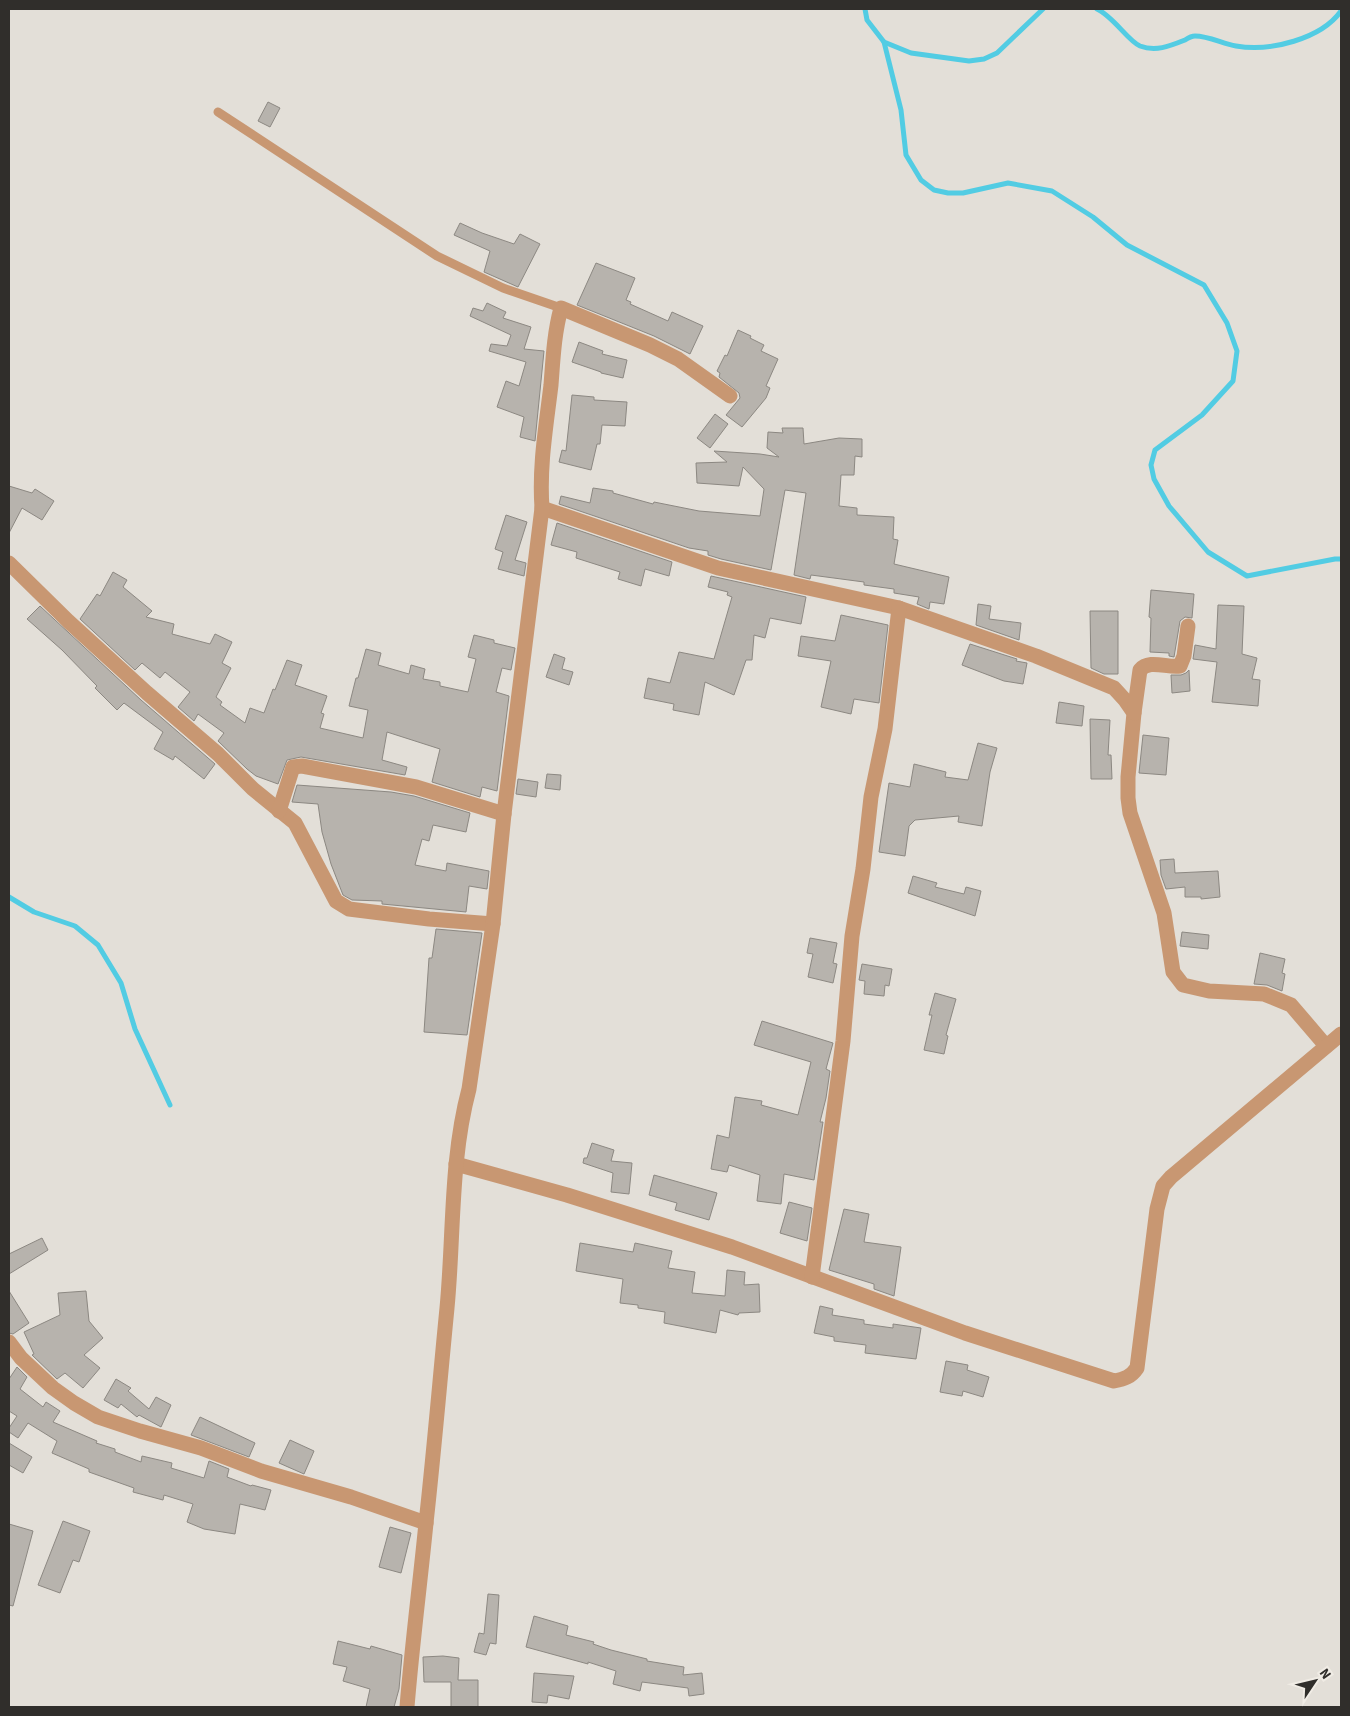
<svg xmlns="http://www.w3.org/2000/svg" width="1350" height="1716" viewBox="0 0 1350 1716" font-family="'Source Sans 3',sans-serif">
  <style>
    .lines { fill: none; stroke-linecap: round; stroke-linejoin: round }
    .stream { stroke: #52cce3; stroke-width: 5 }
    .building { fill: #b7b3ad; stroke: #8c8882 }
    .lane { stroke: #c89772; stroke-width: 9 }
    .street { stroke: #c89772; stroke-width: 15 }
  </style>
  <rect width="100%" height="100%" fill="#e3dfd8"/>
  <g class="lines">
    <g class="stream">
      <polyline points="865,9 867,20 884,42 911,53 969,61 984,59 997,53 1043,9"/>
      <path d="M1097 9C1114 17 1128 41 1140 46 1156 52 1170 46 1185 40 1188 38 1192 36 1195 36 1209 36 1223 44 1236 46 1270 52 1321 39 1341 11"/>
      <polyline points="884,42 901,110 906,155 921,180 934,190 948,193 963,193 1008,183 1052,191 1093,217 1127,245 1204,285 1227,323 1237,351 1233,381 1202,415 1155,450 1151,465 1154,479 1169,506 1208,552 1247,576 1335,559 1341,559"/>
      <polyline points="9,897 34,912 75,926 98,945 121,983 135,1029 170,1105"/>
    </g>
  </g>
  <g class="building">
    <polygon points="268,102 280,108 270,127 258,121"/>
    <polygon points="460,223 482,233 514,244 520,234 540,244 518,287 484,272 490,251 454,235"/>
    <polygon points="596,263 635,278 626,300 631,302 630,304 668,321 672,312 703,326 690,354 654,336 577,305"/>
    <polygon points="487,303 506,312 503,318 531,327 524,349 544,351 535,441 520,437 524,417 497,407 506,381 519,386 526,362 489,351 491,344 507,346 511,335 470,316 473,308 483,311"/>
    <polygon points="738,330 751,336 750,338 764,345 761,351 778,359 766,386 770,388 766,398 742,427 726,415 740,398 739,393 719,377 720,373 717,371 725,355 727,356"/>
    <polygon points="579,342 603,351 602,354 627,360 623,378 601,373 601,372 572,362"/>
    <polygon points="572,395 594,397 594,400 627,402 625,426 602,425 600,444 597,444 591,470 559,462 562,450 566,451"/>
    <polygon points="715,414 728,424 710,448 697,438"/>
    <polygon points="782,428 803,428 804,444 839,438 862,439 862,457 855,456 854,475 841,475 839,506 857,508 857,515 894,517 893,539 898,540 894,564 949,577 944,604 930,602 929,609 917,604 919,597 894,593 894,589 864,585 864,582 811,575 810,579 794,575 806,493 785,490 771,570 721,559 708,555 708,551 689,548 559,504 561,496 590,503 593,488 613,491 613,493 653,504 654,502 699,511 760,516 764,489 743,467 739,486 697,483 696,463 727,462 714,451 760,454 779,457 767,448 768,432 783,433"/>
    <polygon points="9,486 32,493 35,489 54,501 42,520 22,508 9,533"/>
    <polygon points="506,515 527,522 515,560 526,563 524,576 498,569 503,552 495,549"/>
    <polygon points="557,523 672,562 669,576 645,569 641,586 618,579 620,572 576,558 577,552 551,545"/>
    <polygon points="113,572 127,580 123,587 152,611 146,617 174,624 172,634 210,644 215,634 232,642 222,663 231,668 216,697 222,702 220,705 245,723 250,708 264,713 273,689 275,690 287,660 302,665 295,685 327,696 321,713 324,714 320,728 363,738 368,710 349,706 356,678 358,678 366,649 381,653 378,665 409,674 411,665 425,669 423,679 440,682 440,686 468,692 476,659 468,657 474,635 494,640 494,643 515,648 511,670 502,668 496,692 509,696 497,791 482,787 480,797 432,782 440,749 387,732 382,760 407,767 405,775 301,757 287,760 278,784 256,776 247,769 218,741 224,733 198,714 194,721 178,707 190,692 165,672 160,678 142,663 135,670 80,619 97,594 100,596"/>
    <polygon points="711,576 806,597 801,624 770,618 765,638 754,635 752,660 746,660 734,695 705,682 699,715 673,710 674,704 644,698 648,678 670,683 679,652 714,659 732,597 727,595 728,592 708,587"/>
    <polygon points="1151,590 1194,594 1192,618 1185,617 1180,621 1174,657 1169,656 1169,653 1150,652 1151,618 1149,617"/>
    <polygon points="978,604 991,606 989,619 1021,623 1019,640 976,625"/>
    <polygon points="1218,605 1244,606 1242,654 1257,658 1252,679 1260,680 1258,706 1212,702 1217,662 1193,659 1195,645 1216,649"/>
    <polygon points="40,606 141,700 215,764 204,779 175,756 173,760 154,749 163,732 124,703 117,710 95,688 97,686 62,650 27,619"/>
    <polygon points="1090,611 1118,611 1118,674 1104,674 1091,668"/>
    <polygon points="841,615 888,625 879,703 854,699 851,714 821,707 831,661 798,656 801,636 835,641"/>
    <polygon points="970,644 1017,659 1016,661 1027,663 1023,684 1004,681 962,665"/>
    <polygon points="554,654 565,658 562,669 573,672 569,685 546,677"/>
    <polygon points="1189,670 1190,691 1172,693 1171,675 1181,675 1186,673"/>
    <polygon points="1059,702 1084,706 1082,726 1056,723"/>
    <polygon points="1090,719 1110,720 1108,755 1111,755 1112,779 1091,779"/>
    <polygon points="1143,735 1169,738 1166,775 1139,773"/>
    <polygon points="978,743 997,748 990,772 982,826 958,822 959,816 915,820 909,826 905,856 879,852 889,783 910,787 914,764 946,772 945,777 968,780"/>
    <polygon points="547,774 561,775 560,790 545,788"/>
    <polygon points="518,779 538,782 536,797 516,794"/>
    <polygon points="297,785 391,792 414,796 470,813 466,832 433,825 429,841 422,839 415,865 446,871 447,863 489,871 487,889 469,886 466,912 382,904 382,901 352,900 343,895 331,864 322,832 318,804 292,802"/>
    <polygon points="1174,859 1175,873 1218,871 1220,897 1201,899 1201,897 1185,897 1185,887 1166,889 1161,875 1160,860"/>
    <polygon points="913,876 937,883 935,887 964,894 966,887 981,891 975,916 908,893"/>
    <polygon points="436,929 482,933 467,1035 424,1032 429,958 432,958"/>
    <polygon points="1182,932 1209,935 1208,949 1180,946"/>
    <polygon points="810,938 837,943 833,963 837,964 833,983 808,977 813,954 807,953"/>
    <polygon points="1260,953 1285,959 1282,973 1285,974 1282,991 1267,985 1254,984"/>
    <polygon points="862,964 892,969 889,986 885,985 884,996 864,994 865,981 859,980"/>
    <polygon points="935,993 956,999 946,1035 948,1036 944,1054 924,1050 932,1015 929,1015"/>
    <polygon points="762,1021 833,1043 826,1069 830,1071 826,1098 820,1122 823,1122 814,1180 784,1174 781,1204 757,1201 760,1175 729,1165 727,1172 711,1169 717,1135 729,1138 735,1097 762,1101 761,1105 798,1115 811,1062 754,1045"/>
    <polygon points="592,1143 614,1150 611,1161 632,1163 629,1194 611,1192 613,1173 583,1163 584,1158 587,1158"/>
    <polygon points="654,1175 717,1193 709,1220 675,1210 677,1203 649,1195"/>
    <polygon points="789,1202 812,1208 807,1241 780,1233"/>
    <polygon points="844,1209 869,1214 864,1242 901,1247 894,1296 874,1289 874,1284 829,1270"/>
    <polygon points="42,1238 48,1250 9,1274 9,1254"/>
    <polygon points="580,1243 633,1252 635,1243 672,1251 668,1268 695,1272 692,1293 725,1296 727,1270 745,1272 744,1285 759,1284 760,1312 739,1313 738,1315 720,1310 716,1333 664,1323 665,1312 638,1308 638,1305 620,1303 623,1279 576,1271"/>
    <polygon points="9,1291 29,1323 13,1334 9,1333"/>
    <polygon points="86,1291 89,1321 103,1338 84,1355 100,1368 83,1388 65,1373 57,1379 32,1355 34,1354 24,1332 60,1315 58,1293"/>
    <polygon points="820,1306 833,1309 832,1315 864,1320 864,1324 893,1328 893,1324 921,1328 916,1359 865,1353 866,1345 834,1341 834,1337 814,1333"/>
    <polygon points="946,1361 968,1365 967,1370 989,1377 983,1397 963,1391 962,1396 940,1392"/>
    <polygon points="17,1367 27,1377 20,1389 43,1407 46,1402 60,1411 53,1422 97,1441 96,1443 115,1449 115,1452 141,1462 142,1456 172,1463 171,1468 204,1478 209,1461 229,1469 227,1477 251,1486 252,1485 271,1490 265,1510 240,1504 235,1534 204,1529 187,1522 193,1504 164,1495 163,1500 133,1492 134,1488 89,1472 89,1469 52,1453 57,1441 28,1423 18,1438 9,1432 9,1428 17,1416 9,1411 9,1379"/>
    <polygon points="116,1379 131,1388 128,1391 149,1409 156,1397 171,1405 161,1427 139,1415 137,1417 121,1404 118,1408 104,1400"/>
    <polygon points="200,1417 255,1443 249,1457 191,1435"/>
    <polygon points="290,1440 314,1451 304,1474 279,1463"/>
    <polygon points="9,1443 32,1457 23,1473 9,1465"/>
    <polygon points="63,1521 90,1531 79,1562 73,1560 60,1593 38,1585"/>
    <polygon points="9,1524 33,1531 13,1606 9,1605"/>
    <polygon points="390,1527 411,1533 401,1573 379,1567"/>
    <polygon points="488,1594 499,1595 496,1644 490,1643 486,1655 474,1652 479,1633 484,1634"/>
    <polygon points="534,1616 568,1626 566,1635 594,1642 593,1644 611,1650 647,1659 647,1661 684,1667 683,1675 702,1673 704,1694 689,1696 688,1688 642,1682 640,1691 613,1684 616,1671 588,1662 588,1664 526,1647"/>
    <polygon points="338,1641 370,1649 371,1646 402,1655 399,1689 394,1707 366,1707 370,1689 343,1681 347,1667 333,1664"/>
    <polygon points="443,1656 459,1658 458,1680 478,1680 478,1707 451,1707 451,1682 424,1682 423,1657"/>
    <polygon points="534,1673 574,1676 569,1699 548,1695 547,1703 532,1702"/>
  </g>
  <g class="lines">
    <polyline class="lane" points="218,112 437,256 503,288 561,308"/>
    <g class="street">
      <polyline points="542,508 718,568 899,608 1036,656 1114,688 1125,700 1134,713 1128,777 1128,798 1130,813 1164,913 1173,972 1183,985 1209,991 1264,994 1291,1005 1326,1046"/>
      <polyline points="9,563 68,621 147,693 218,754 253,789 295,823 336,901 349,909 429,919 493,924"/>
      <path d="M1134 713 1140 670C1149 659 1167 668 1180 666L1184 656 1188 626"/>
      <polyline points="279,811 293,767 302,766 416,787 504,814"/>
      <path d="M456 1164 567 1195 732 1247 965 1333 1114 1381C1124 1379 1131 1377 1137 1368L1157 1209 1163 1186 1171 1177 1341 1034"/>
      <polyline points="812,1277 843,1041 852,936 863,869 871,797 885,729 899,608"/>
      <polyline points="9,1342 21,1358 53,1388 74,1403 98,1417 140,1431 201,1448 261,1471 351,1497 426,1523"/>
      <path d="M407 1707C412 1645 420 1584 426 1523 434 1451 440 1379 447 1308 454 1235 450 1160 469 1089L493 924 504 814 542 508C539 466 546 427 551 385 553 359 554 334 561 308L650 345 678 359 730 396"/>
    </g>
  </g>
  <rect width="1350" height="1716" fill="none" stroke="#302e2b" stroke-width="20"/>
  <g transform="translate(1315 1681) rotate(55)" stroke="#f0ece5" stroke-width="4" paint-order="stroke">
  <path d="M0-4L9 19L0 12L-9 19Z" fill="#302e2b"/>
  <text y="-8" font-size="14" font-weight="bold" text-anchor="middle" fill="#302e2b">N</text>
  </g>
</svg>
